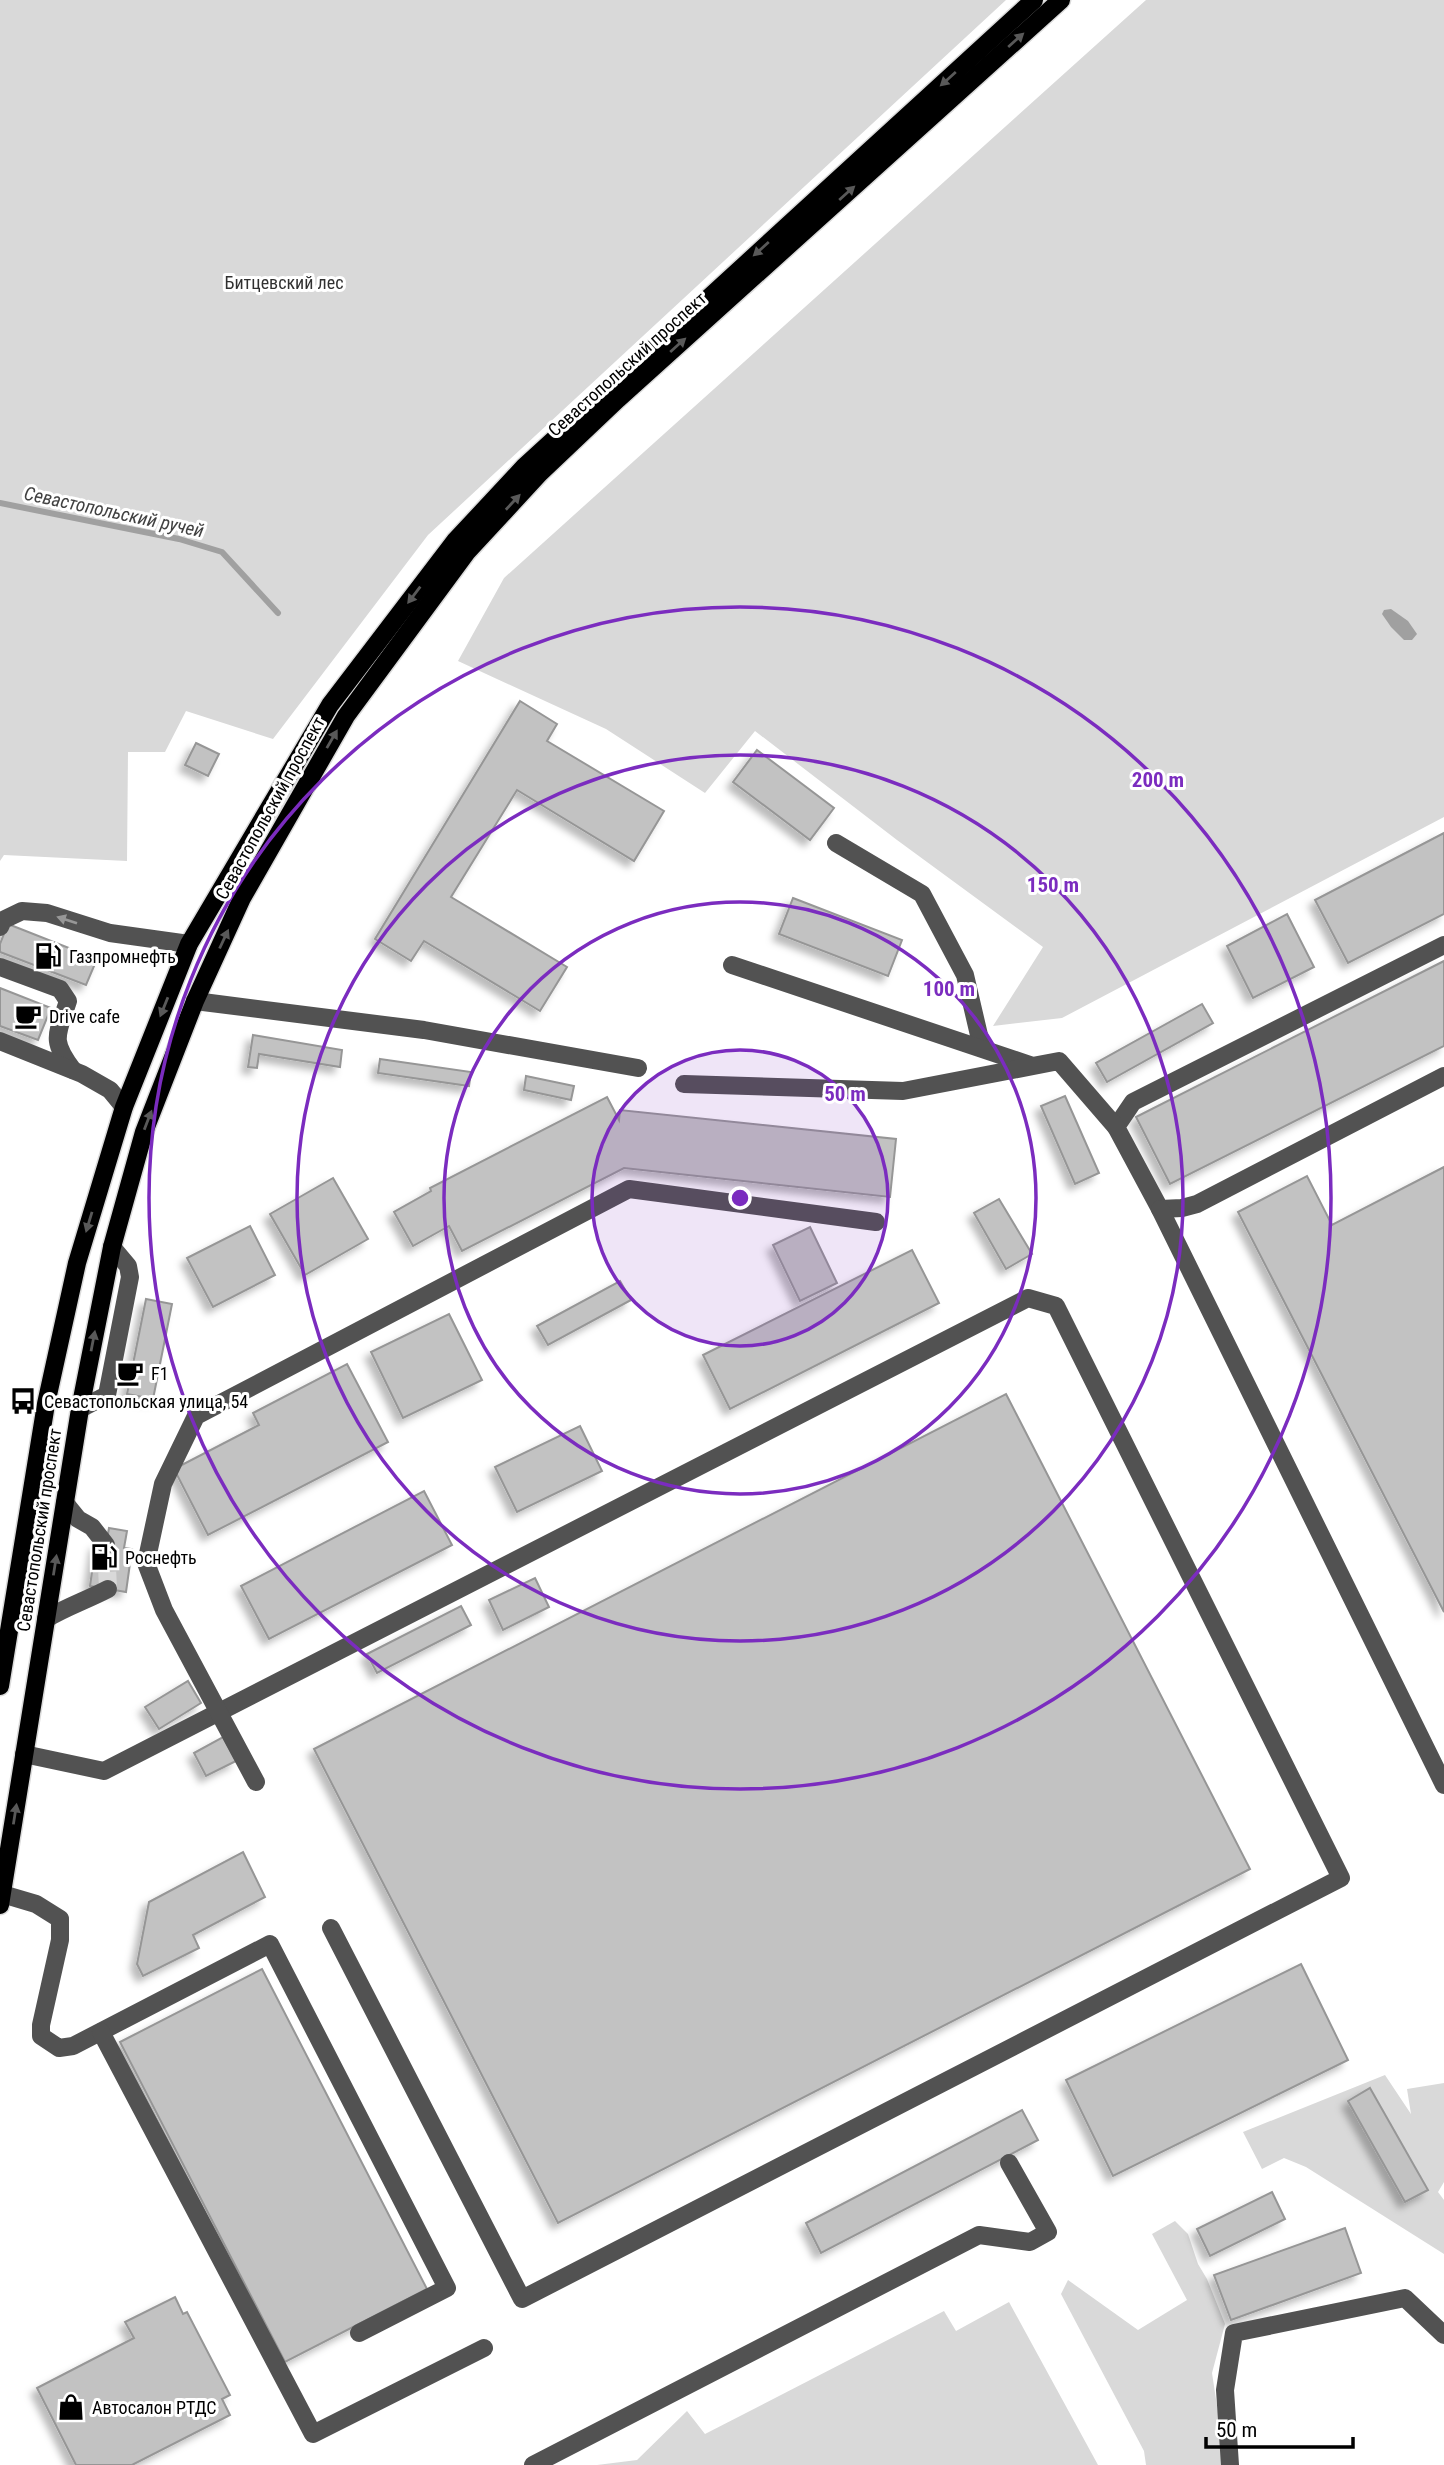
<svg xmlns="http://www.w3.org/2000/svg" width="1444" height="2465" viewBox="0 0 1444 2465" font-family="'Roboto Condensed',sans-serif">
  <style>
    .green { fill: #d9d9d9 }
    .water { fill: #a0a0a0 }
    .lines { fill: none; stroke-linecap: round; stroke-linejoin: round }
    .stream { stroke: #a0a0a0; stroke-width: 6 }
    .building { fill: #c2c2c2; stroke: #969696; stroke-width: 2; filter: url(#shadow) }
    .minor-tunnel { stroke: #d9d9d9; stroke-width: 18; stroke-dasharray: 18 9; stroke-linecap: butt }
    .major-casing { stroke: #dbdbdb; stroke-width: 21 }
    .minor { stroke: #525252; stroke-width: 18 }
    .major { stroke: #000; stroke-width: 18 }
    .oneway { fill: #595959 }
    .oneway2 { fill: #979797 }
    .ring { fill: none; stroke: #7b2cbf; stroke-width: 3.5 }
    .labels { text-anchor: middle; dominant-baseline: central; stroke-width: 6; stroke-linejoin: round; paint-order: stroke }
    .park-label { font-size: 18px; fill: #303030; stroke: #fff }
    .street-label { font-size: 18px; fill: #000; stroke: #fff }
    .poi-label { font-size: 18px; fill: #000; stroke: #fff; text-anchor: start }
    .water-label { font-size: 19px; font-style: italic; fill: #414141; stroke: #fff }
    .centre { fill: #7b2cbf; stroke: #fff; stroke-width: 3.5 }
    .ring-label { font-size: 21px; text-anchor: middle; font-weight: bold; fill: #7b2cbf; stroke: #fff; stroke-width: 6; stroke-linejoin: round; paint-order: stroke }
  </style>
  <defs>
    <filter id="shadow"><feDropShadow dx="-6" dy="6" stdDeviation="3.5" flood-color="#0004"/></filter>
  </defs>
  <rect width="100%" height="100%" fill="#fff"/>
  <g class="green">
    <polygon points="0,0 1006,0 428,535 273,739 186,711 165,752 128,752 127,861 4,855 0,861"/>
    <polygon points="1146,0 1444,0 1444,817 1062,1018 993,1026 1043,947 897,840 755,731 705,793 606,729 458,661 504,578"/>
    <polygon points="1385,2075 1411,2114 1407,2089 1444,2083 1444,2182 1438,2192 1444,2200 1444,2254 1306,2167 1284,2158 1262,2169 1243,2132"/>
    <polygon points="1175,2221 1188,2234 1198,2264 1207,2279 1225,2324 1212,2373 1226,2465 1146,2465 1144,2451 1061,2294 1068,2280 1138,2330 1187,2300 1152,2234"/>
    <polygon points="1009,2302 1098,2465 597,2465 637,2460 687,2411 705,2434 944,2311 956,2331"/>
  </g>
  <polygon class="water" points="1391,609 1408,621 1417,634 1412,640 1404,640 1391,627 1382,614 1384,610"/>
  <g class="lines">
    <polyline class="stream" points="0,503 179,539 222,552 278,613"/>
  </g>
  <g class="building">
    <polygon points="520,701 557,724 547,741 664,811 634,861 517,790 451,897 567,967 540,1011 424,941 411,961 375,939"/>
    <polygon points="196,743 219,754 208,776 185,765"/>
    <polygon points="757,750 834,808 810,840 733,782"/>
    <polygon points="1444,833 1444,914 1348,963 1315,900"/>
    <polygon points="793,898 902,940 888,976 779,934"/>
    <polygon points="1287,914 1314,967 1253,998 1227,946"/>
    <polygon points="8,924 97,959 86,985 0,952 0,944"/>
    <polygon points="1444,961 1444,1046 1170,1184 1136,1117"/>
    <polygon points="0,988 51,1008 38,1040 0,1026"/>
    <polygon points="1202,1004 1213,1023 1107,1082 1096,1063"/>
    <polygon points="253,1035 342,1050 340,1067 259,1054 257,1068 248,1067"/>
    <polygon points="380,1059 471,1072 469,1086 378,1073"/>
    <polygon points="526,1076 574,1086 571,1100 524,1090"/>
    <polygon points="1065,1096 1099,1173 1075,1184 1041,1106"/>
    <polygon points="607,1097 619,1120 620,1110 896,1139 890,1197 624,1168 462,1251 449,1226 413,1246 394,1212 431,1191 430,1188"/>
    <polygon points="1444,1167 1444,1612 1238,1212 1307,1176 1332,1225"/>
    <polygon points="333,1178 368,1239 305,1275 270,1214"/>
    <polygon points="999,1199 1032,1254 1006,1269 974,1213"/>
    <polygon points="250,1226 275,1275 213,1307 187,1258"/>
    <polygon points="810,1227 837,1283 800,1301 773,1245"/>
    <polygon points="912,1250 939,1303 730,1409 703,1355"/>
    <polygon points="620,1281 631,1300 548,1345 537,1326"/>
    <polygon points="146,1299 172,1304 153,1399 127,1394"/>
    <polygon points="449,1314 482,1380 403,1418 371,1352"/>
    <polygon points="347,1364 388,1442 208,1535 174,1469 259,1425 253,1413"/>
    <polygon points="1006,1394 1250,1869 558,2223 314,1749"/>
    <polygon points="580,1426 602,1471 517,1512 495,1467"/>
    <polygon points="424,1491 452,1545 269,1639 241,1586"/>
    <polygon points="109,1528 127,1531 124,1548 132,1549 126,1592 90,1586 96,1544 106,1545"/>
    <polygon points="535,1578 549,1607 503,1630 489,1600"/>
    <polygon points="461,1606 471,1625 377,1673 367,1654"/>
    <polygon points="188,1681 201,1703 159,1729 145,1707"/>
    <polygon points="223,1737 236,1761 206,1776 194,1753"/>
    <polygon points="243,1852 265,1897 193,1935 199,1948 143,1976 137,1964 149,1902"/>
    <polygon points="1301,1964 1348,2060 1113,2176 1066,2080"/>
    <polygon points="262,1969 427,2289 285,2362 120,2042"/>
    <polygon points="1370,2088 1428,2190 1405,2202 1348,2101"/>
    <polygon points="1022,2110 1038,2140 821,2253 806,2223"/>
    <polygon points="1272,2192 1285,2219 1210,2256 1197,2229"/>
    <polygon points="1345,2228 1361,2273 1231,2320 1214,2275"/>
    <polygon points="175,2297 183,2314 187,2312 230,2395 222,2399 230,2415 132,2465 76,2465 37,2388 134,2338 125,2322"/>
  </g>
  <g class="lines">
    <polyline class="minor-tunnel" points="106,1545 108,1589"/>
    <defs>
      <g id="major">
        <polyline points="0,1686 46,1404 77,1263 124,1107 189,944 330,705 455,541 524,467 1034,0"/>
        <polyline points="0,1905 80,1409 112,1247 144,1132 195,1001 242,898 346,716 467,552 540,473 618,399 1061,0"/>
      </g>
    </defs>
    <use href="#major" class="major-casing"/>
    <g class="minor">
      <polyline points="836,843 922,894 965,975 982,1048"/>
      <polyline points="0,927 3,920 22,911 47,913 110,933 189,944"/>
      <polyline points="1444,945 1133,1102 1116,1127 1160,1209 1182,1208 1197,1204 1444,1076"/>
      <polyline points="732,965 1030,1065"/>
      <path d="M0 967 60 989 68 1001C57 1035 50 1040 73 1070"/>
      <polyline points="195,1001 424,1030 638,1068"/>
      <polyline points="0,1041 82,1074 110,1090 124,1107"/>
      <polyline points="684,1084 903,1091 1059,1061 1116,1127"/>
      <polyline points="1160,1209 1444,1785"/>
      <polyline points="80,1409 107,1395 130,1277 128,1266 112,1247"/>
      <polyline points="65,1503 78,1519 92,1527 106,1545"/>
      <path d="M46 1619C66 1607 87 1600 108 1589"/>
      <polyline points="24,1754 104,1771 1028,1298 1056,1306 1341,1878 522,2299 331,1928"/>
      <polyline points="256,1782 164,1610 146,1563 163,1484 196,1416 629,1189 876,1222"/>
      <polyline points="2,1894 36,1904 60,1919 60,1940 41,2025 41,2036 59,2048 73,2046 270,1944 447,2288 359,2333"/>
      <polyline points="101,2032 313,2434 484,2348"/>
      <polyline points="533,2465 979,2235 1030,2242 1048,2232 1009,2163"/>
      <polyline points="1230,2465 1225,2390 1234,2333 1405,2298 1444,2335"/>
    </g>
    <use href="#major" class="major"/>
  </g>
  <defs><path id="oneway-solid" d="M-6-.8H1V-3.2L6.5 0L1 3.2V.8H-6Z" transform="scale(1.75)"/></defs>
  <g class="oneway">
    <use href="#oneway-solid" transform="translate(1016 40) rotate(-42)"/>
    <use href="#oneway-solid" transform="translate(948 79) rotate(138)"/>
    <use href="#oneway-solid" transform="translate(847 193) rotate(-42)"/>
    <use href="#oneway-solid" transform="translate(761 249) rotate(138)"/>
    <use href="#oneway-solid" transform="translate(678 345) rotate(-42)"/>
    <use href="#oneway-solid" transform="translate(513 502) rotate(-47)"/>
    <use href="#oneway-solid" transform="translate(414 595) rotate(127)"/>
    <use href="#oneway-solid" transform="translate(332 739) rotate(-60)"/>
    <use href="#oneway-solid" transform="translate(224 939) rotate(-65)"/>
    <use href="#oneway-solid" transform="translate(164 1007) rotate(112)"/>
    <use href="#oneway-solid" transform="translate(148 1120) rotate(-69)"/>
    <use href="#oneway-solid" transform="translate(89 1222) rotate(107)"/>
    <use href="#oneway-solid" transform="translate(93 1341) rotate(-79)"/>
    <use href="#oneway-solid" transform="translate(55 1565) rotate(-81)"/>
    <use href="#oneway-solid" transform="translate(15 1814) rotate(-81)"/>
  </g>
  <use class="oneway2" href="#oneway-solid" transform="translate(67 920) rotate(-162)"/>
  <circle cx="740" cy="1198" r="148" fill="#7b2cbf" fill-opacity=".12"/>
  <g class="ring">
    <circle cx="740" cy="1198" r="148"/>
    <circle cx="740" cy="1198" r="296"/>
    <circle cx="740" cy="1198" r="443"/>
    <circle cx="740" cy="1198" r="591"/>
  </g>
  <defs>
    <symbol id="fuel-bare" viewBox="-9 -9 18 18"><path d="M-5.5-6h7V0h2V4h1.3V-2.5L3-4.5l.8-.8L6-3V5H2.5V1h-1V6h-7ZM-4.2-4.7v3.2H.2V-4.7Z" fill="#000" stroke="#fff" stroke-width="2.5" paint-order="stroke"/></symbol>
    <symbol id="cafe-bare" viewBox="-9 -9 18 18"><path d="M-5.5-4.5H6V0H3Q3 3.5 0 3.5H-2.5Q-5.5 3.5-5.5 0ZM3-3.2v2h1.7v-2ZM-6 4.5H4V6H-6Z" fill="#000" stroke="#fff" stroke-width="2.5" paint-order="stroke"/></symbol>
    <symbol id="bus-bare" viewBox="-9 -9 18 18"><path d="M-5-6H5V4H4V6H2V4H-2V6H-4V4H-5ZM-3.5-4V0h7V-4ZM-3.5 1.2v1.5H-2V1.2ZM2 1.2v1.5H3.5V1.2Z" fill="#000" stroke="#fff" stroke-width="2.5" paint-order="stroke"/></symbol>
    <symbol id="shop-bare" viewBox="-9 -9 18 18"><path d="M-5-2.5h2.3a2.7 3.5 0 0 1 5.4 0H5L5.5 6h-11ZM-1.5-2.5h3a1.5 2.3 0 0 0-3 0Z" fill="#000" stroke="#fff" stroke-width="2.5" paint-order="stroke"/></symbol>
  </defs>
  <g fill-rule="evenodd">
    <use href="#fuel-bare" x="29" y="937" width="38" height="38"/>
    <use href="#cafe-bare" x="9" y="997" width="38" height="38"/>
    <use href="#cafe-bare" x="111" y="1354" width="38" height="38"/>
    <use href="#bus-bare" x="4" y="1382" width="38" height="38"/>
    <use href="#fuel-bare" x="85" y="1538" width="38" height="38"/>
    <use href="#shop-bare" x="52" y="2388" width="38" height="38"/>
  </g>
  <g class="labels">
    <g class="park-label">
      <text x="284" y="282">Битцевский лес</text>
    </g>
    <g class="street-label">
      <text transform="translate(627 364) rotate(-42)">Севастопольский проспект</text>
      <text transform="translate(270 808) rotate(-61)">Севастопольский проспект</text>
      <text transform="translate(39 1530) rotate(-81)">Севастопольский проспект</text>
    </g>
    <g class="poi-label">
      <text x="69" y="956">Газпромнефть</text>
      <text x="49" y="1016">Drive cafe</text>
      <text x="151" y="1373">F1</text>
      <text x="44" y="1401">Севастопольская улица, 54</text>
      <text x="125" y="1557">Роснефть</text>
      <text x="92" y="2407">Автосалон РТДС</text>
    </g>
    <g class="water-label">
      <text transform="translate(114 512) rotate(12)">Севастопольский ручей</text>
    </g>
  </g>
  <circle cx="740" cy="1198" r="10" class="centre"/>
  <g class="ring-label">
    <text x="1158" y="787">200 m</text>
    <text x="1053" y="892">150 m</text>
    <text x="949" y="996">100 m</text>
    <text x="845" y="1101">50 m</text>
  </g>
  <path d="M1206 2437v10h147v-10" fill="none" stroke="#000000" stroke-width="3.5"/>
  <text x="1216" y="2437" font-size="21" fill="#000000" stroke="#ffffff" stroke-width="5" paint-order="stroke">50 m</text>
</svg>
